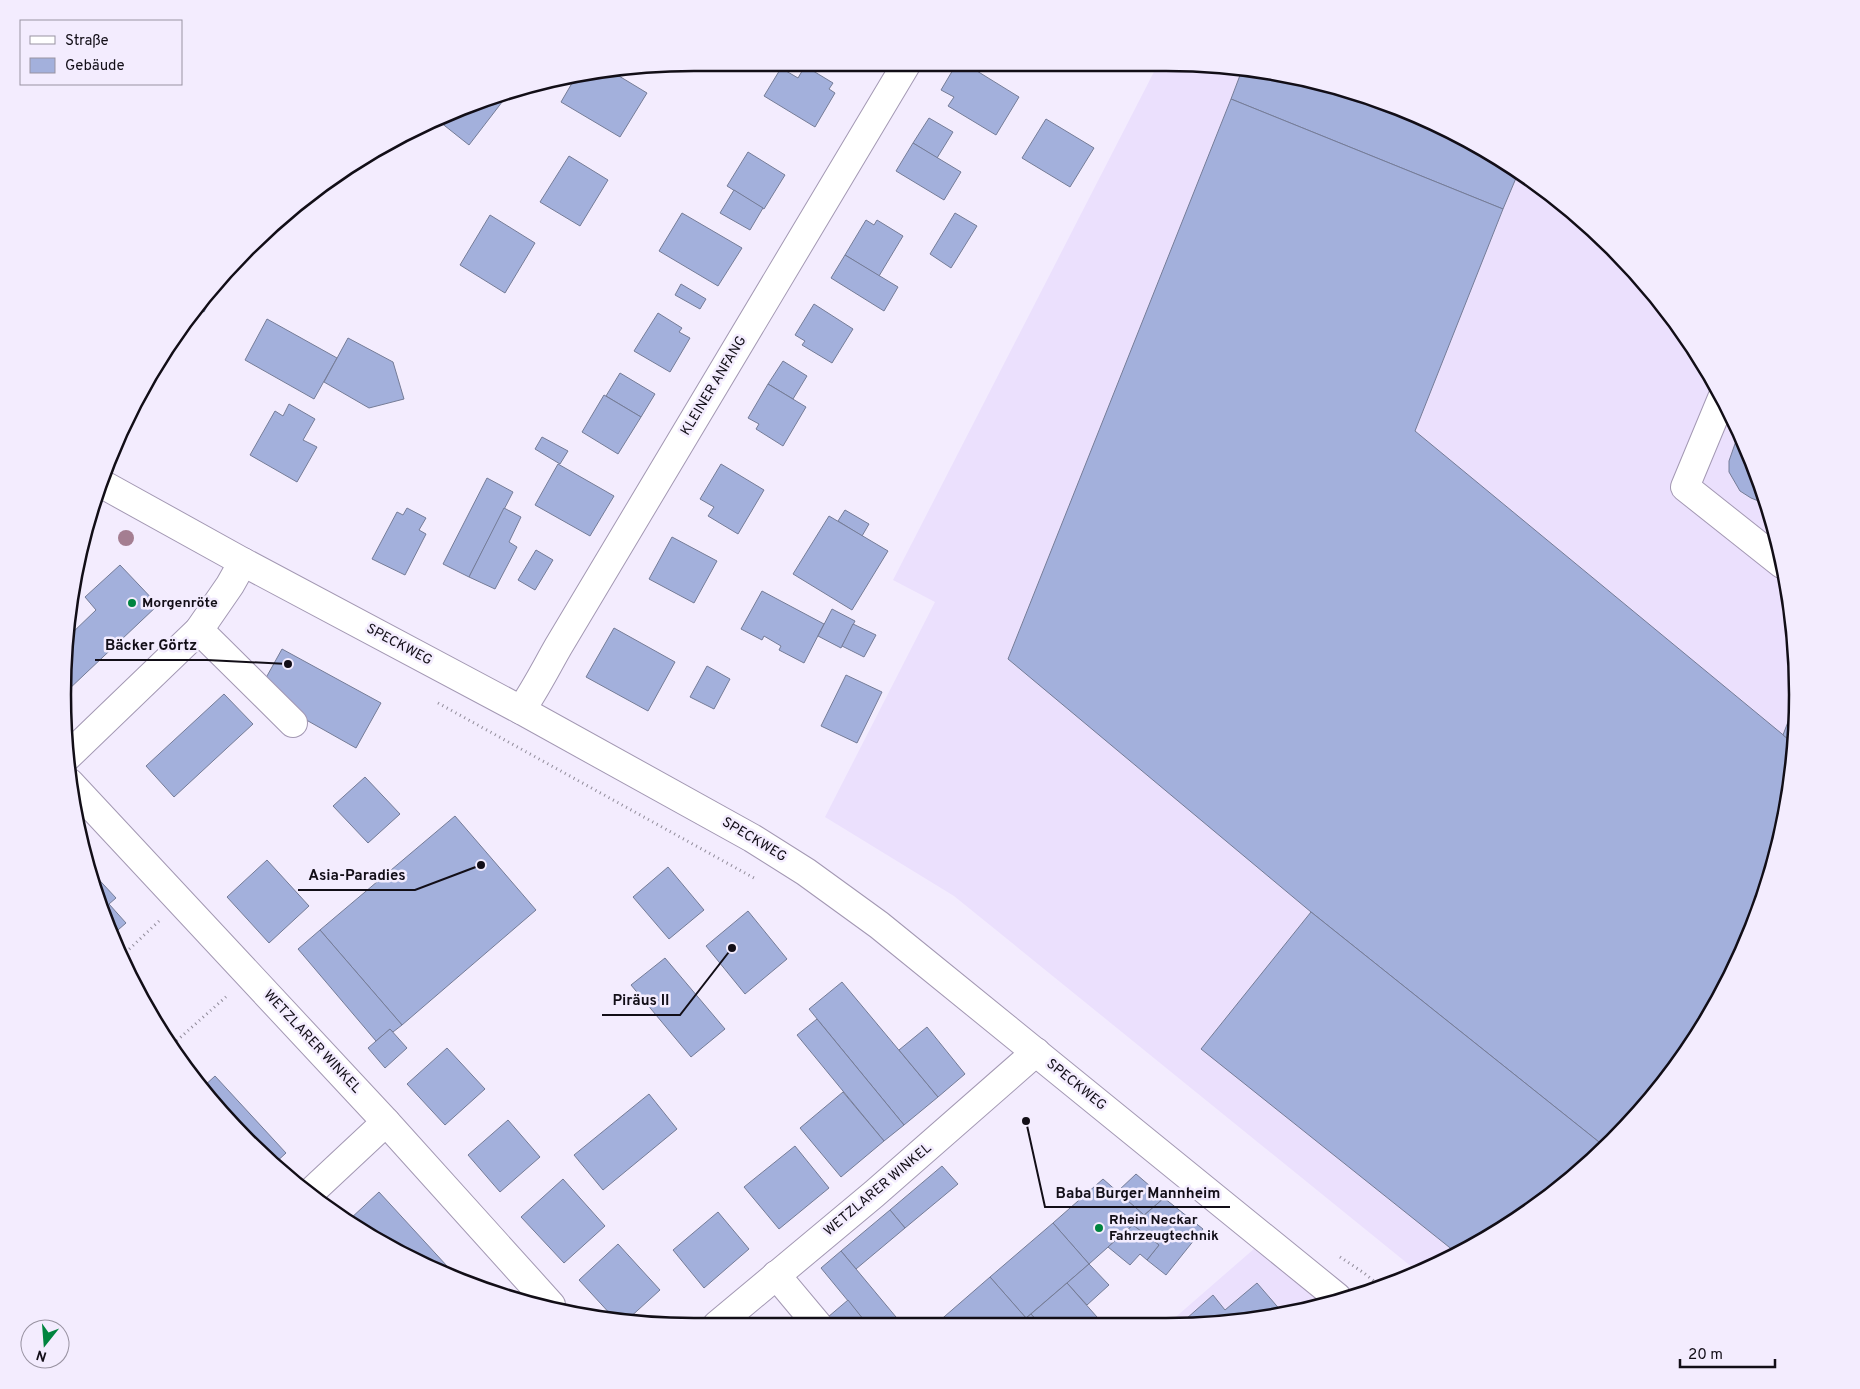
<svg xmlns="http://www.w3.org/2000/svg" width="1860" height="1389" viewBox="0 0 1860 1389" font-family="Overpass,sans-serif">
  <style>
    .built { fill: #ebe0fd }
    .building { fill: #a3b0dc; stroke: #757c97 }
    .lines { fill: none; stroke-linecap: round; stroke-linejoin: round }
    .minor-casing { stroke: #a398b3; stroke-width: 30 }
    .path { stroke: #918c9a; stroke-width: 3; stroke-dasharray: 1 4; stroke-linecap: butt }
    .minor { stroke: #fff; stroke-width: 28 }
    .tree { fill: #a47e91 }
    .poi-dot { fill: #00843f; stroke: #f3ecfe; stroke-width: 2 }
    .labels { text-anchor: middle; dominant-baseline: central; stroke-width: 5; stroke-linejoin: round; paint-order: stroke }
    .street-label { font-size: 14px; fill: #120e17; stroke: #f3ecfe }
    .poi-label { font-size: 14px; font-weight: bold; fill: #120e17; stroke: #f3ecfe; text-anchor: start }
    .rim { fill: none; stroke: #120e17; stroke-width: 2.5 }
    .leader { fill: none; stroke: #120e17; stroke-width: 2 }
    .callout-dot { fill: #120e17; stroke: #f3ecfe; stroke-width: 2 }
    .callout-label { font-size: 15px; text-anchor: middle; font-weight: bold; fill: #120e17; stroke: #f3ecfe; stroke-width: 5; stroke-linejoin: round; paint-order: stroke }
  </style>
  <rect width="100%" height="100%" fill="#f3ecfe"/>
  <g class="built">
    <polygon points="1158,64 1207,64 1329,84 1445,128 1517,169 1612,247 1667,310 1732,415 1776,531 1796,653 1792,777 1764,898 1713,1011 1640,1111 1550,1196 1418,1272 954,896 825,817 935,602 893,580"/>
    <polygon points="1255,1248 1321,1301 1248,1321 1170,1322"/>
  </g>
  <g class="building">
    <polygon points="957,63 964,63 1019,97 996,135 948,106 954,97 941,90"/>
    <polygon points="975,63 993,63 989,71"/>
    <polygon points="805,66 833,83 829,89 835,93 815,127 764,96 781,68 798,78"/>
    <polygon points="1242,70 1329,84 1445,128 1519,171 1503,209 1231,99"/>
    <polygon points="614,73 647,93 620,137 561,102 575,78"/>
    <polygon points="509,93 469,145 440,122"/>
    <polygon points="1231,99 1503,209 1415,431 1793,743 1792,777 1764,898 1713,1011 1640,1111 1604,1146 1311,912 1008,659"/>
    <polygon points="929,118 953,132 937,158 913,143"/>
    <polygon points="1046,119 1094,148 1070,187 1022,158"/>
    <polygon points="913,143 961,172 944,200 896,171"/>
    <polygon points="748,152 785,175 764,209 727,186"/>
    <polygon points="569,156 608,180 580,226 540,202"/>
    <polygon points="734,190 763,208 750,230 720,213"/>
    <polygon points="682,213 742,248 718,286 659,251"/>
    <polygon points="955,213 977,226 951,268 930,254"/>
    <polygon points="490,215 535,243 505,293 460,265"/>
    <polygon points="866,220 874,225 877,220 903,236 879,276 845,255"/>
    <polygon points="845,255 898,287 884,311 831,278"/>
    <polygon points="219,282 204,312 197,309"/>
    <polygon points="681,284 706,299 700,309 675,295"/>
    <polygon points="814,304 853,329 832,363 802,345 805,341 795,335"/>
    <polygon points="658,313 682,328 679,332 690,338 670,372 634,351"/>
    <polygon points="267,319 337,358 314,399 245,360"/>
    <polygon points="348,338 393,362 404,399 369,408 324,382"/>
    <polygon points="783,361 807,376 793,399 768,384"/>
    <polygon points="620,373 655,394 641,417 606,396"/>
    <polygon points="768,384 806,407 783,446 756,429 759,424 748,418"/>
    <polygon points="604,395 641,417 618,454 582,432"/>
    <polygon points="289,404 315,419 303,440 317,447 297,482 250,455 275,411 283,416"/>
    <polygon points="542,437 568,451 560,464 535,449"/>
    <polygon points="1737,438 1742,441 1766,504 1751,498 1740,491 1729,472 1729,461"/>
    <polygon points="558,464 614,496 590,536 535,505"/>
    <polygon points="721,464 764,490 738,534 708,516 714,507 700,499"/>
    <polygon points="487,478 513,492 469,577 443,564"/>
    <polygon points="407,508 426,518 419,530 426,534 405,575 372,559 397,512 403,515"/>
    <polygon points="504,508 521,517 509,542 517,547 495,589 469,577"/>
    <polygon points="845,510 869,524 862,536 838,521"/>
    <polygon points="829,516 888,551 852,610 793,574"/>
    <polygon points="672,537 717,561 694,603 649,579"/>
    <polygon points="536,550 553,560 535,590 518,580"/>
    <polygon points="120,565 158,605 67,691 70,635 96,610 85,597"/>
    <polygon points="762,591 824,624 804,663 779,650 781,646 764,636 762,640 741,629"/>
    <polygon points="832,609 855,621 841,648 818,636"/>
    <polygon points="853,624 876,635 864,657 842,646"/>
    <polygon points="614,628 675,662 648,711 586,677"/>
    <polygon points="282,649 381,703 356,748 285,708 290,700 262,685"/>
    <polygon points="707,666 730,679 714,709 690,697"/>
    <polygon points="846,675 882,692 857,743 821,726"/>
    <polygon points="224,694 253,724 174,797 146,766"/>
    <polygon points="1794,706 1793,743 1783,735"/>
    <polygon points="365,777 400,814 368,843 333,806"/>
    <polygon points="455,816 536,910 402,1025 320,930"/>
    <polygon points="267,860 309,906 269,943 227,897"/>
    <polygon points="668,867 704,910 669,939 633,897"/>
    <polygon points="90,870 116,898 109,904 126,923 111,936"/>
    <polygon points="748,911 787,959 745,994 706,946"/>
    <polygon points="1311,912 1604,1146 1550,1196 1454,1251 1201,1049"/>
    <polygon points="320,930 402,1025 393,1032 390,1029 376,1041 298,949"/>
    <polygon points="665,958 725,1029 691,1057 631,985"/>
    <polygon points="842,982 938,1097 904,1125 809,1009"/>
    <polygon points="817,1019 904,1125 884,1141 797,1035"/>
    <polygon points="927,1027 965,1074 938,1097 899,1050"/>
    <polygon points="390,1029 407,1048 385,1068 368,1048"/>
    <polygon points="447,1048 485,1089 445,1125 407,1084"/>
    <polygon points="215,1076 286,1153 273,1165 202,1088"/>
    <polygon points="843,1092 884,1141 841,1177 800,1128"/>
    <polygon points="649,1094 677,1129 603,1190 574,1155"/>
    <polygon points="508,1120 540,1157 500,1192 468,1155"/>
    <polygon points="795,1146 829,1188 779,1229 744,1187"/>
    <polygon points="942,1166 958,1184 905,1228 890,1210"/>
    <polygon points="1136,1174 1164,1198 1144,1215 1117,1192"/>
    <polygon points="563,1179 605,1226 564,1263 521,1217"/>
    <polygon points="1103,1179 1144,1215 1089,1264 1053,1223"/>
    <polygon points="379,1192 458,1278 379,1242 349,1220"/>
    <polygon points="1164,1198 1203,1229 1166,1275 1147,1260 1159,1245 1133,1225"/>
    <polygon points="890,1210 905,1228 856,1269 841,1251"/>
    <polygon points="718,1212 749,1249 704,1288 673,1250"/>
    <polygon points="1053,1223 1089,1264 1026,1318 990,1277"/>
    <polygon points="1133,1225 1159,1245 1147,1260 1140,1254 1130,1265 1108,1247"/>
    <polygon points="618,1244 660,1290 627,1320 613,1317 579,1280"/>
    <polygon points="841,1251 896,1317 888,1324 867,1324 821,1268"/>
    <polygon points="1089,1264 1109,1285 1087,1305 1067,1283"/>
    <polygon points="990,1277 1026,1318 1021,1323 937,1323"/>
    <polygon points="1067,1283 1097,1317 1092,1322 1038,1322 1031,1314"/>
    <polygon points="1257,1283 1282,1312 1248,1321 1189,1321 1186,1319 1213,1295 1225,1310"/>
    <polygon points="848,1300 867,1324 834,1324 828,1317"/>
    <polygon points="1031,1314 1038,1322 1021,1323 1026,1318"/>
  </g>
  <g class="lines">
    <defs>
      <g id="minor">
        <polyline points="1722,398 1685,487 1782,564"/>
        <polyline points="104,485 243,562 521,710 752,838 806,872 879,925 1337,1297"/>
        <polyline points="199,630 293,723"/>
        <path d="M521 710C535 690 546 668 558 647L907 63"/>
        <polyline points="67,757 199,630 230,585 243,562"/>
        <polyline points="70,783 386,1122 551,1305"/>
        <polyline points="310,1193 386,1122"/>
        <polyline points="776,1275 817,1324"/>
        <polyline points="717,1325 874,1194 1036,1052"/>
      </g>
    </defs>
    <use href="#minor" class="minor-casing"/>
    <g class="path">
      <polyline points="438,703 754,878"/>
      <polyline points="122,956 159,921"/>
      <polyline points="173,1044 228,995"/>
      <polyline points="1340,1257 1364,1273 1380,1286"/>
    </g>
    <use href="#minor" class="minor"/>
  </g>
  <circle class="tree" cx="126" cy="538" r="8"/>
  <g class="poi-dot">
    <circle cx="132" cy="603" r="5"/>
    <circle cx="1099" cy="1228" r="5"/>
  </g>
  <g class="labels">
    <g class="street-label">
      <text transform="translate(714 386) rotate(-59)">KLEINER ANFANG</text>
      <text transform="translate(399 645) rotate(28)">SPECKWEG</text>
      <text transform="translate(754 840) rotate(31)">SPECKWEG</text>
      <text transform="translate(312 1042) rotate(47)">WETZLARER WINKEL</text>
      <text transform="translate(1076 1085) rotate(39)">SPECKWEG</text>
      <text transform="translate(878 1190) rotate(-40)">WETZLARER WINKEL</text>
    </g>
    <g class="poi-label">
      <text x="142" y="603">Morgenröte</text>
      <text x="1109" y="1220">Rhein Neckar<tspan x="1109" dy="16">Fahrzeugtechnik</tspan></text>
    </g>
  </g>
  <path d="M0 0H1860V1389H0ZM694 71H1166A623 623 0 0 1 1789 694V695A623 623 0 0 1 1166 1318H694A623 623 0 0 1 71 695V694A623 623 0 0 1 694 71Z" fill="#f3ecfe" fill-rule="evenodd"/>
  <path class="rim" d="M694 71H1166A623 623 0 0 1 1789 694V695A623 623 0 0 1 1166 1318H694A623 623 0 0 1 71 695V694A623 623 0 0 1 694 71Z"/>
  <path class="leader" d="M288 664L207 660H95M481 865L415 890H298M732 948L680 1015H602M1026 1121L1045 1207H1230"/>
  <g class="callout-dot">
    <circle cx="288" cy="664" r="5"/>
    <circle cx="481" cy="865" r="5"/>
    <circle cx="732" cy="948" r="5"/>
    <circle cx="1026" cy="1121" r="5"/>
  </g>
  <g class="callout-label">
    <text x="151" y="650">Bäcker Görtz</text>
    <text x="357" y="880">Asia-Paradies</text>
    <text x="641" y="1005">Piräus II</text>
    <text x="1138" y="1198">Baba Burger Mannheim</text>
  </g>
  <rect x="20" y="20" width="162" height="65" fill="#f3ecfe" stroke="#9993a2"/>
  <rect x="30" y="36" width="25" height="8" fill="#ffffff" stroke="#9993a2"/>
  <text x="65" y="45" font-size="15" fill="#120e17">Straße</text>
  <rect x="30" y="58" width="25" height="15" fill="#a3b0dc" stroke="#9993a2"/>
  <text x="65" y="70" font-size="15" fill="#120e17">Gebäude</text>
  <g transform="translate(45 1344) rotate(197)"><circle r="24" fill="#f3ecfe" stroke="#9993a2"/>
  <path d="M0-4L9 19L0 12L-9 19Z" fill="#00843f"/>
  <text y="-8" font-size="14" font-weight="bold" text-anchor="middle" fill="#120e17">N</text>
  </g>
  <path d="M1680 1359v8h95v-8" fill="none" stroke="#120e17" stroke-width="2.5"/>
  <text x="1688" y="1359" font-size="15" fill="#120e17" stroke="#f3ecfe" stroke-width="4" paint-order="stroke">20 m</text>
</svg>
